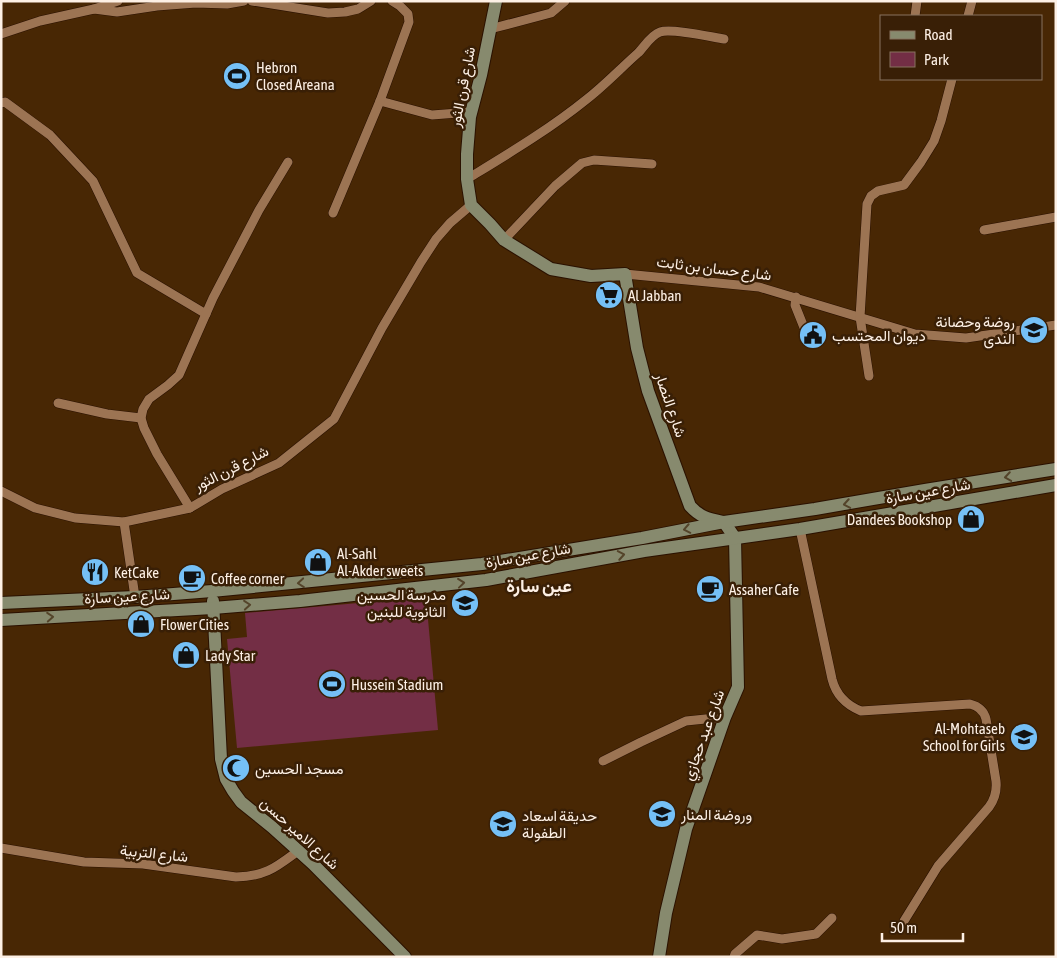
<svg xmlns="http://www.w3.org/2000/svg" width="1057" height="958" viewBox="0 0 1057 958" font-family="'Asap Condensed',Vazirmatn,sans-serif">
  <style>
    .green { fill: #732e45 }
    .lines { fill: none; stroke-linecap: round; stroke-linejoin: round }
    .street-casing { stroke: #2a1100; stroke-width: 10 }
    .secondary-casing { stroke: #2a1100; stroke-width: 14 }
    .street { stroke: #9c7453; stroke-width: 9 }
    .secondary { stroke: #878a6e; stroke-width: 12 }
    .oneway { stroke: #54442a }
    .labels { text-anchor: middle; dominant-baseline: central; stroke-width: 5; stroke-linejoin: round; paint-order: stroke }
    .poi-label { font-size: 15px; fill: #fdf0e5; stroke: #391f06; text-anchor: start }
    .street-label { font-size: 15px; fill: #fdf0e5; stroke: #391f06 }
    .quarter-label { font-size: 18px; font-weight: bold; fill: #fdf0e5; stroke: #391f06 }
  </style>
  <rect width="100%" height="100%" fill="#482704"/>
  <polygon class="green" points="426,597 438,730 237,748 227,639 247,637 245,613"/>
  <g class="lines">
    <defs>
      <g id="street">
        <polyline points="252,1 328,13 345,12 358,9 371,1"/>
        <polyline points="94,9 117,12 157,6 196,3 227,4 244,1"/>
        <polyline points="915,16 917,1"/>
        <polyline points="968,16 972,1"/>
        <polyline points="490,29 551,13 565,1"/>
        <polyline points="1,34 40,21 94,9 118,1"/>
        <polyline points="380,101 432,115 471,112"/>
        <polyline points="1,103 5,102 50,135 93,181 137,273 206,314"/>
        <path d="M467 179C508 154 550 129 587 99 605 85 621 68 638 53 644 47 651 35 660 32 671 28 711 37 724 39"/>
        <polyline points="333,213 380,101 409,22 408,14 400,6 392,1"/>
        <polyline points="984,230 1056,217"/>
        <polyline points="504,240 555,186 582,163 594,160 652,164"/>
        <polyline points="625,274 759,287 915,334 966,338 1056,325"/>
        <polyline points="796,297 795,305 805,330"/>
        <polyline points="869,376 860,317 867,204 871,196 878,191 904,185 921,162 934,141 941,121 952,79"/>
        <polyline points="58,403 107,414 141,418"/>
        <polyline points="1,491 35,508 75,518 124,522 190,508 222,489 279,463 334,419 382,328 421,262 436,239 450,223 471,205"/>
        <polyline points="190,508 157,454 144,428 141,418 143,409 149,399 168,385 179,375 213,298 259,210 288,162"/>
        <polyline points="124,522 135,597"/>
        <path d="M800 529 832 679C836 695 846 705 861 711L970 704C978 706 984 711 986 719L996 781C997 791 995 799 989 807L938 866 904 921"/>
        <polyline points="603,761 641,742 686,721 725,717"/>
        <path d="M1 848 84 862 143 864 236 877C266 876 275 868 298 851"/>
        <polyline points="734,957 735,954 757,935 782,939 816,934 832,918"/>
      </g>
      <g id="secondary">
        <path d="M496 1 481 75 470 117 467 154V179L471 205 490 224 504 240 551 269 591 276 625 274 637 348 648 391 690 506C701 518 709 519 724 522L735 538 738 687 725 717 686 829 666 913 659 957"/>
        <polyline points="213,601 221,759 226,779 233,791 241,802 272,827 313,864 405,957"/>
        <polyline points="1,603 135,597 212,591 482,564 642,538 724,522 815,509 925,490 1056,469"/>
        <polyline points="1,620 213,608 300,601 486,580 644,551 800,529 1056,485"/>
      </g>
    </defs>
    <use href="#street" class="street-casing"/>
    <use href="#secondary" class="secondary-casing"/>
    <use href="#street" class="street"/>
    <use href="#secondary" class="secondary"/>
  </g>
  <defs><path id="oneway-chevron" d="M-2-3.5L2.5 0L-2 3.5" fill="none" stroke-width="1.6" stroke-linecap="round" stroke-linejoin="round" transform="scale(1.25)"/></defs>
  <g class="oneway">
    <use href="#oneway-chevron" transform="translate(1008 477) rotate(171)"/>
    <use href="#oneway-chevron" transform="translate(847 504) rotate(170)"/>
    <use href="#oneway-chevron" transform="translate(687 529) rotate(169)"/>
    <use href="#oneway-chevron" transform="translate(621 555) rotate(-10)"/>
    <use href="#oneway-chevron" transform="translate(301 583) rotate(175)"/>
    <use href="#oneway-chevron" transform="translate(461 583) rotate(-6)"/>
    <use href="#oneway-chevron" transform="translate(247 605) rotate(-5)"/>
    <use href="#oneway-chevron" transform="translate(50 617) rotate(-4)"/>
  </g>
  <defs>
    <symbol id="stadium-disc" viewBox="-11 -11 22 22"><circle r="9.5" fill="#75c0f6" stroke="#391f06"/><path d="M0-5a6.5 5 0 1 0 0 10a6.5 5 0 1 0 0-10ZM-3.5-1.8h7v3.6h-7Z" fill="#111"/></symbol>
    <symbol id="supermarket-disc" viewBox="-11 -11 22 22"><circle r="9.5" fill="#75c0f6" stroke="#391f06"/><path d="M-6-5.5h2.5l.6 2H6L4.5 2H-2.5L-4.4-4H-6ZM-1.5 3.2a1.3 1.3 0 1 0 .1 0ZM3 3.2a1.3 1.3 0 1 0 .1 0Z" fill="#111"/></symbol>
    <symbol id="school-disc" viewBox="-11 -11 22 22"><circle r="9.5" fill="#75c0f6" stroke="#391f06"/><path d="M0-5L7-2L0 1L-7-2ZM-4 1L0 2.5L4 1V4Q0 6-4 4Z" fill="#111"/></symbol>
    <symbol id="civic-disc" viewBox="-11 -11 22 22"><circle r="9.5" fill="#75c0f6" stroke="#391f06"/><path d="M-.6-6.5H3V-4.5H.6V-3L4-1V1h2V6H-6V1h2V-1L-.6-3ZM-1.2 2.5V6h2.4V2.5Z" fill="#111"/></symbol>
    <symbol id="shop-disc" viewBox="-11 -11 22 22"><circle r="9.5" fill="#75c0f6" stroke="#391f06"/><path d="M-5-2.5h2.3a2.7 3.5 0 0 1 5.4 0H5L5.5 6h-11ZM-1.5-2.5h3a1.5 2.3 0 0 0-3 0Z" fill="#111"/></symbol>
    <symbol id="restaurant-disc" viewBox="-11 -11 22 22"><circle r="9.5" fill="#75c0f6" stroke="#391f06"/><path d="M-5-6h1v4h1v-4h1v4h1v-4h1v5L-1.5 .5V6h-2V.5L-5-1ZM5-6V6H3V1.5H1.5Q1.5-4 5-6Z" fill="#111"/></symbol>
    <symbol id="cafe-disc" viewBox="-11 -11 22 22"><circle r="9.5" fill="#75c0f6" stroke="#391f06"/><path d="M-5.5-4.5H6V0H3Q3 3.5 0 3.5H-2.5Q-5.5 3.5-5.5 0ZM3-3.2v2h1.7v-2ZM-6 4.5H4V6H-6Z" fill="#111"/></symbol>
    <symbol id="mosque-disc" viewBox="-11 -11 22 22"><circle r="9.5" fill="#75c0f6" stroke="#391f06"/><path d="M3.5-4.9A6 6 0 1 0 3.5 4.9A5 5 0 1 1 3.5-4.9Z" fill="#111"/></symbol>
  </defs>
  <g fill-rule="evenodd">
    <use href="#stadium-disc" x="221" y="60" width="32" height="32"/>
    <use href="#supermarket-disc" x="593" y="279" width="32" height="32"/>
    <use href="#school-disc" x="1018" y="314" width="32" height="32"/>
    <use href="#civic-disc" x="797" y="319" width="32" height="32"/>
    <use href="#shop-disc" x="955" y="503" width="32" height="32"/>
    <use href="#shop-disc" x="302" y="546" width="32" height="32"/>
    <use href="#restaurant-disc" x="79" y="556" width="32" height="32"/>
    <use href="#cafe-disc" x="176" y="562" width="32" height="32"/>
    <use href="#cafe-disc" x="694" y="573" width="32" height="32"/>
    <use href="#school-disc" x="449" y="587" width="32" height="32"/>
    <use href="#shop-disc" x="125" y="608" width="32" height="32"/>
    <use href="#shop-disc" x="170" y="639" width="32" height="32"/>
    <use href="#stadium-disc" x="316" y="668" width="32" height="32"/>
    <use href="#school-disc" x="1008" y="721" width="32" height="32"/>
    <use href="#mosque-disc" x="220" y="752" width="32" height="32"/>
    <use href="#school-disc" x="646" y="798" width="32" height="32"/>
    <use href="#school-disc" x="487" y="808" width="32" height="32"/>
  </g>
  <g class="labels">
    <g class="poi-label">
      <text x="256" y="67">Hebron<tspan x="256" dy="17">Closed Areana</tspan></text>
      <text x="628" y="295">Al Jabban</text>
      <text x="1015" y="321" text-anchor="end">روضة وحضانة<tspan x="1015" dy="17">الندى</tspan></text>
      <text x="832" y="335">ديوان المحتسب</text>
      <text x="952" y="519" text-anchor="end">Dandees Bookshop</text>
      <text x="337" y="553">Al-Sahl<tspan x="337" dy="17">Al-Akder sweets</tspan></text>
      <text x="114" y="572">KetCake</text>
      <text x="211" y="578">Coffee corner</text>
      <text x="729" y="589">Assaher Cafe</text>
      <text x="446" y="594" text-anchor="end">مدرسة الحسين<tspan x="446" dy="17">الثانوية للبنين</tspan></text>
      <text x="160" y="624">Flower Cities</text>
      <text x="205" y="655">Lady Star</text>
      <text x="351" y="684">Hussein Stadium</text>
      <text x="1005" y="728" text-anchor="end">Al-Mohtaseb<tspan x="1005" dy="17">School for Girls</tspan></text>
      <text x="255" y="768">مسجد الحسين</text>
      <text x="681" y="814">وروضة المنار</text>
      <text x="522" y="815">حديقة اسعاد<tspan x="522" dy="17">الطفولة</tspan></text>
    </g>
    <g class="street-label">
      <text transform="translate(462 87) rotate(-79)">شارع قرن الثور</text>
      <text transform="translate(714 268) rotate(7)">شارع حسان بن ثابت</text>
      <text transform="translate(671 405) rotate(71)">شارع النصار</text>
      <text transform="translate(231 468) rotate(-27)">شارع قرن الثور</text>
      <text transform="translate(928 491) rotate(-10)">شارع عين سارة</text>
      <text transform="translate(528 555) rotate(-10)">شارع عين سارة</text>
      <text transform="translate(127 596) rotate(-3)">شارع عين سارة</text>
      <text transform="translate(703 735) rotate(-70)">شارع عبد حجازي</text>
      <text transform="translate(300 833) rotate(42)">شارع الامير حسن</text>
      <text transform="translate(154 853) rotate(6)">شارع التربية</text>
    </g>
    <g class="quarter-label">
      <text x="539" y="585">عين سارة</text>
    </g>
  </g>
  <rect width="1057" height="958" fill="none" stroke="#fdf0e5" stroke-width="5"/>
  <rect x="880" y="15" width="162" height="65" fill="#391f06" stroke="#87735f"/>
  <rect x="890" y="31" width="25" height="8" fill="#878a6e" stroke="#87735f"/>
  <text x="924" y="40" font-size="15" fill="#fdf0e5">Road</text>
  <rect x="890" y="52" width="25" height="15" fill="#732e45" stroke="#87735f"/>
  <text x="924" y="65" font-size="15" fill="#fdf0e5">Park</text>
  <path d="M882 933v8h81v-8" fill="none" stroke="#fdf0e5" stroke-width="2.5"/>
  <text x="890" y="933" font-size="15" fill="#fdf0e5" stroke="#391f06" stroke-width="4" paint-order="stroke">50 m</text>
</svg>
